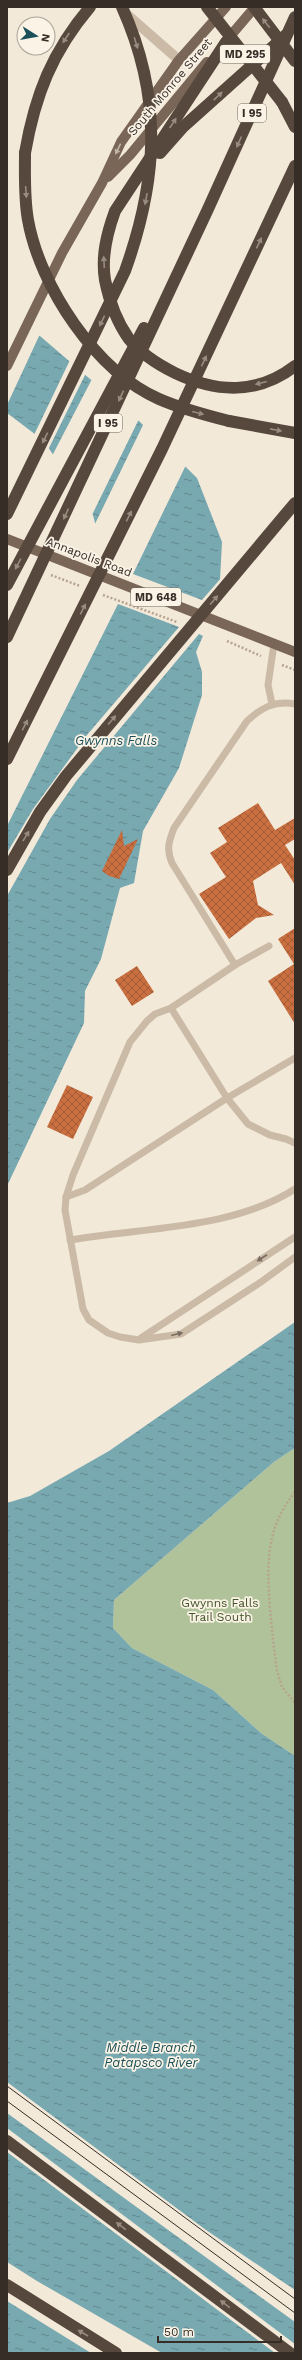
<svg xmlns="http://www.w3.org/2000/svg" width="302" height="2360" viewBox="0 0 302 2360" font-family="'Work Sans',sans-serif">
  <style>
    .park { fill: #b0c299 }
    .water { fill: url(#water-ripples) }
    .pier { fill: #f2e9d9 }
    .building { fill: url(#building-cross-hatch) }
    .lines { fill: none; stroke-linecap: round; stroke-linejoin: round }
    .path { stroke: #b6a48f; stroke-width: 2.5; stroke-dasharray: 2 2; stroke-linecap: butt }
    .lane { stroke: #cbbaa5; stroke-width: 7 }
    .street { stroke: #cbbaa5; stroke-width: 10 }
    .primary { stroke: #796657; stroke-width: 10 }
    .highway { stroke: #57483d; stroke-width: 12 }
    .tram { stroke: #362d27; stroke-width: 1 }
    .highway-bridge { stroke: #57483d; stroke-width: 12 }
    .oneway { fill: #988c81 }
    .oneway2 { fill: #c0b4a6 }
    .oneway3 { fill: #796c60 }
    .labels { text-anchor: middle; dominant-baseline: central; stroke-width: 3.5; stroke-linejoin: round; paint-order: stroke }
    .shield { fill: #faf3e6; stroke: #716860; stroke-width: 1 }
    .shield-label { font-size: 11px; font-weight: bold; fill: #362d27 }
    .street-label { font-size: 12px; fill: #362d27; stroke: #faf3e6 }
    .park-label { font-size: 12px; fill: #41552a; stroke: #faf3e6 }
    .water-label { font-size: 13px; font-style: italic; fill: #1b4f59; stroke: #faf3e6 }
  </style>
  <defs>
    <pattern id="water-ripples" width="26" height="14" patternUnits="userSpaceOnUse"><rect width="26" height="14" fill="#78a8b0"/><path d="M2 4q2-2 4 0t4 0M15 11q2-2 4 0t4 0" fill="none" stroke="#63898f"/></pattern>
    <pattern id="building-cross-hatch" width="8" height="8" patternUnits="userSpaceOnUse"><rect width="8" height="8" fill="#ca6f40"/><path d="M0 0l8 8M0 8l8-8" fill="none" stroke="#a55c36"/></pattern>
  </defs>
  <rect width="100%" height="100%" fill="#f2e9d9"/>
  <polygon class="park" points="295,1448 295,1756 261,1733 213,1690 132,1648 113,1628 114,1600 274,1462"/>
  <g class="water">
    <polygon points="7,322 40,336 140,422 197,478 222,542 219,599 196,652 202,672 202,695 179,768 143,831 134,883 120,888 101,959 85,991 84,1023 7,1186 7,822 63,691 102,550 93,515 44,441 7,413"/>
    <polygon points="295,1322 295,1448 274,1462 114,1600 113,1628 132,1648 213,1690 261,1733 295,1756 295,2353 7,2353 7,1503 30,1496 109,1451"/>
  </g>
  <g class="pier">
    <polygon points="8,320 40,334 7,405 7,322"/>
    <polygon points="70,360 86,373 48,450 43,442 34,435"/>
    <polygon points="92,379 139,419 91,517 52,456"/>
    <polygon points="144,423 186,465 133,574 202,600 222,577 221,600 205,637 199,634 77,780 50,819 7,896 7,853 33,809 87,735 179,627 118,604 7,826 7,817 61,690 100,550 94,526"/>
    <polygon points="7,2082 206,2230 295,2290 295,2322 7,2113"/>
    <polygon points="7,2128 295,2344 295,2353 275,2353 7,2152"/>
    <polygon points="7,2262 37,2281 162,2353 91,2353 7,2301"/>
  </g>
  <g class="building">
    <polygon points="258,803 275,830 295,818 295,839 285,845 295,860 295,885 281,863 253,881 258,905 274,915 256,918 229,939 199,894 226,877 210,853 227,842 218,828"/>
    <polygon points="122,830 124,846 138,839 119,879 109,876 102,871"/>
    <polygon points="295,928 295,1024 268,981 294,964 278,939"/>
    <polygon points="137,966 154,992 132,1006 115,980"/>
    <polygon points="67,1085 93,1097 73,1139 47,1127"/>
  </g>
  <g class="lines">
    <g class="path">
      <polyline points="51,575 80,586"/>
      <polyline points="103,595 177,622"/>
      <polyline points="227,641 261,656"/>
      <polyline points="282,665 295,670"/>
      <path d="M295 1492C265 1529 267 1565 270 1609 272 1630 274 1650 277 1671L282 1687 295 1703"/>
    </g>
    <g class="lane">
      <polyline points="272,704 268,685 274,644"/>
      <polyline points="269,946 235,965 171,1008 155,1014 147,1021 130,1042 73,1175 66,1197 65,1210 83,1309 89,1320 108,1333 120,1337 139,1340 181,1334 261,1282 295,1257"/>
      <path d="M235 965 172 863C166 849 169 841 174 828L247 721C261 708 275 700 295 704"/>
      <polyline points="171,1008 227,1098 248,1124 270,1135 286,1139 295,1143"/>
      <polyline points="66,1197 85,1190 227,1098 295,1058"/>
      <path d="M70 1240C143 1227 231 1230 295 1189"/>
      <polyline points="141,1338 295,1237"/>
    </g>
    <polyline class="street" points="123,11 179,60"/>
    <g class="primary">
      <polyline points="226,41 255,7"/>
      <polyline points="108,177 130,155 207,62"/>
      <polyline points="7,366 62,253 102,183 121,142 179,60 226,7"/>
      <polyline points="7,539 295,652"/>
    </g>
    <g class="highway">
      <path d="M226 42 115 211C107 233 101 256 105 280 109 300 117 322 129 339 141 354 159 365 175 373 217 393 257 395 295 366"/>
      <polyline points="282,102 295,127"/>
      <path d="M25 153C35 95 52 52 90 7"/>
      <polyline points="160,153 183,127 286,35"/>
      <polyline points="229,421 295,433"/>
      <polyline points="7,2141 290,2353"/>
      <polyline points="7,2285 116,2353"/>
    </g>
    <g class="tram">
      <polyline points="7,2086 295,2299"/>
      <polyline points="7,2101 295,2313"/>
    </g>
    <g class="highway-bridge">
      <polyline points="207,7 282,102"/>
      <polyline points="254,7 295,61"/>
      <path d="M25 153C25 175 24 198 28 220 40 287 96 371 159 399 182 409 205 415 229 421"/>
      <path d="M7 514 125 271C158 179 163 98 122 7"/>
      <polyline points="7,585 144,328"/>
      <polyline points="7,637 208,209 295,17"/>
      <polyline points="7,759 162,449 295,166"/>
      <polyline points="7,870 40,812 66,776 295,503"/>
    </g>
  </g>
  <defs><path id="oneway-solid" d="M-6-.8H1V-3.2L6.5 0L1 3.2V.8H-6Z"/></defs>
  <g class="oneway">
    <use href="#oneway-solid" transform="translate(266 23) rotate(-128)"/>
    <use href="#oneway-solid" transform="translate(66 38) rotate(123)"/>
    <use href="#oneway-solid" transform="translate(136 43) rotate(73)"/>
    <use href="#oneway-solid" transform="translate(218 96) rotate(-43)"/>
    <use href="#oneway-solid" transform="translate(173 123) rotate(-57)"/>
    <use href="#oneway-solid" transform="translate(239 142) rotate(114)"/>
    <use href="#oneway-solid" transform="translate(26 192) rotate(86)"/>
    <use href="#oneway-solid" transform="translate(146 199) rotate(101)"/>
    <use href="#oneway-solid" transform="translate(259 243) rotate(-65)"/>
    <use href="#oneway-solid" transform="translate(104 262) rotate(-93)"/>
    <use href="#oneway-solid" transform="translate(102 321) rotate(116)"/>
    <use href="#oneway-solid" transform="translate(204 361) rotate(-65)"/>
    <use href="#oneway-solid" transform="translate(261 383) rotate(166)"/>
    <use href="#oneway-solid" transform="translate(121 396) rotate(115)"/>
    <use href="#oneway-solid" transform="translate(198 413) rotate(14)"/>
    <use href="#oneway-solid" transform="translate(276 430) rotate(11)"/>
    <use href="#oneway-solid" transform="translate(45 438) rotate(116)"/>
    <use href="#oneway-solid" transform="translate(66 514) rotate(115)"/>
    <use href="#oneway-solid" transform="translate(129 516) rotate(-64)"/>
    <use href="#oneway-solid" transform="translate(18 564) rotate(118)"/>
    <use href="#oneway-solid" transform="translate(214 600) rotate(-50)"/>
    <use href="#oneway-solid" transform="translate(83 609) rotate(-64)"/>
    <use href="#oneway-solid" transform="translate(112 720) rotate(-50)"/>
    <use href="#oneway-solid" transform="translate(25 725) rotate(-63)"/>
    <use href="#oneway-solid" transform="translate(26 836) rotate(-59)"/>
    <use href="#oneway-solid" transform="translate(121 2226) rotate(-143)"/>
    <use href="#oneway-solid" transform="translate(225 2304) rotate(-143)"/>
    <use href="#oneway-solid" transform="translate(83 2333) rotate(-149)"/>
  </g>
  <use class="oneway2" href="#oneway-solid" transform="translate(118 149) rotate(116)"/>
  <g class="oneway3">
    <use href="#oneway-solid" transform="translate(262 1258) rotate(147)"/>
    <use href="#oneway-solid" transform="translate(177 1334) rotate(-14)"/>
  </g>
  <g class="labels">
    <g class="shield">
      <rect x="220" y="45" width="50" height="18" rx="3"/>
      <rect x="238" y="104" width="28" height="18" rx="3"/>
      <rect x="94" y="414" width="28" height="18" rx="3"/>
      <rect x="131" y="588" width="50" height="18" rx="3"/>
    </g>
    <g class="shield-label">
      <text x="245" y="54">MD 295</text>
      <text x="252" y="113">I 95</text>
      <text x="108" y="423">I 95</text>
      <text x="156" y="597">MD 648</text>
    </g>
    <g class="street-label">
      <text transform="translate(170 87) rotate(-50)">South Monroe Street</text>
      <text transform="translate(89 557) rotate(21)">Annapolis Road</text>
    </g>
    <g class="park-label">
      <text x="220" y="1603">Gwynns Falls<tspan x="220" dy="14">Trail South</tspan></text>
    </g>
    <g class="water-label">
      <text x="116" y="740">Gwynns Falls</text>
      <text x="151" y="2047">Middle Branch<tspan x="151" dy="15">Patapsco River</tspan></text>
    </g>
  </g>
  <rect width="302" height="2360" fill="none" stroke="#362d27" stroke-width="16"/>
  <g transform="translate(36 36) rotate(101)"><circle r="19" fill="#faf3e6" stroke="#aca49a"/>
  <path d="M0-3L7 15L0 10L-7 15Z" fill="#1b4f59"/>
  <text y="-6" font-size="11" font-weight="bold" text-anchor="middle" fill="#362d27">N</text>
  </g>
  <path d="M158 2336v6h123v-6" fill="none" stroke="#362d27" stroke-width="2"/>
  <text x="164" y="2336" font-size="12" fill="#362d27" stroke="#faf3e6" stroke-width="3" paint-order="stroke">50 m</text>
</svg>
